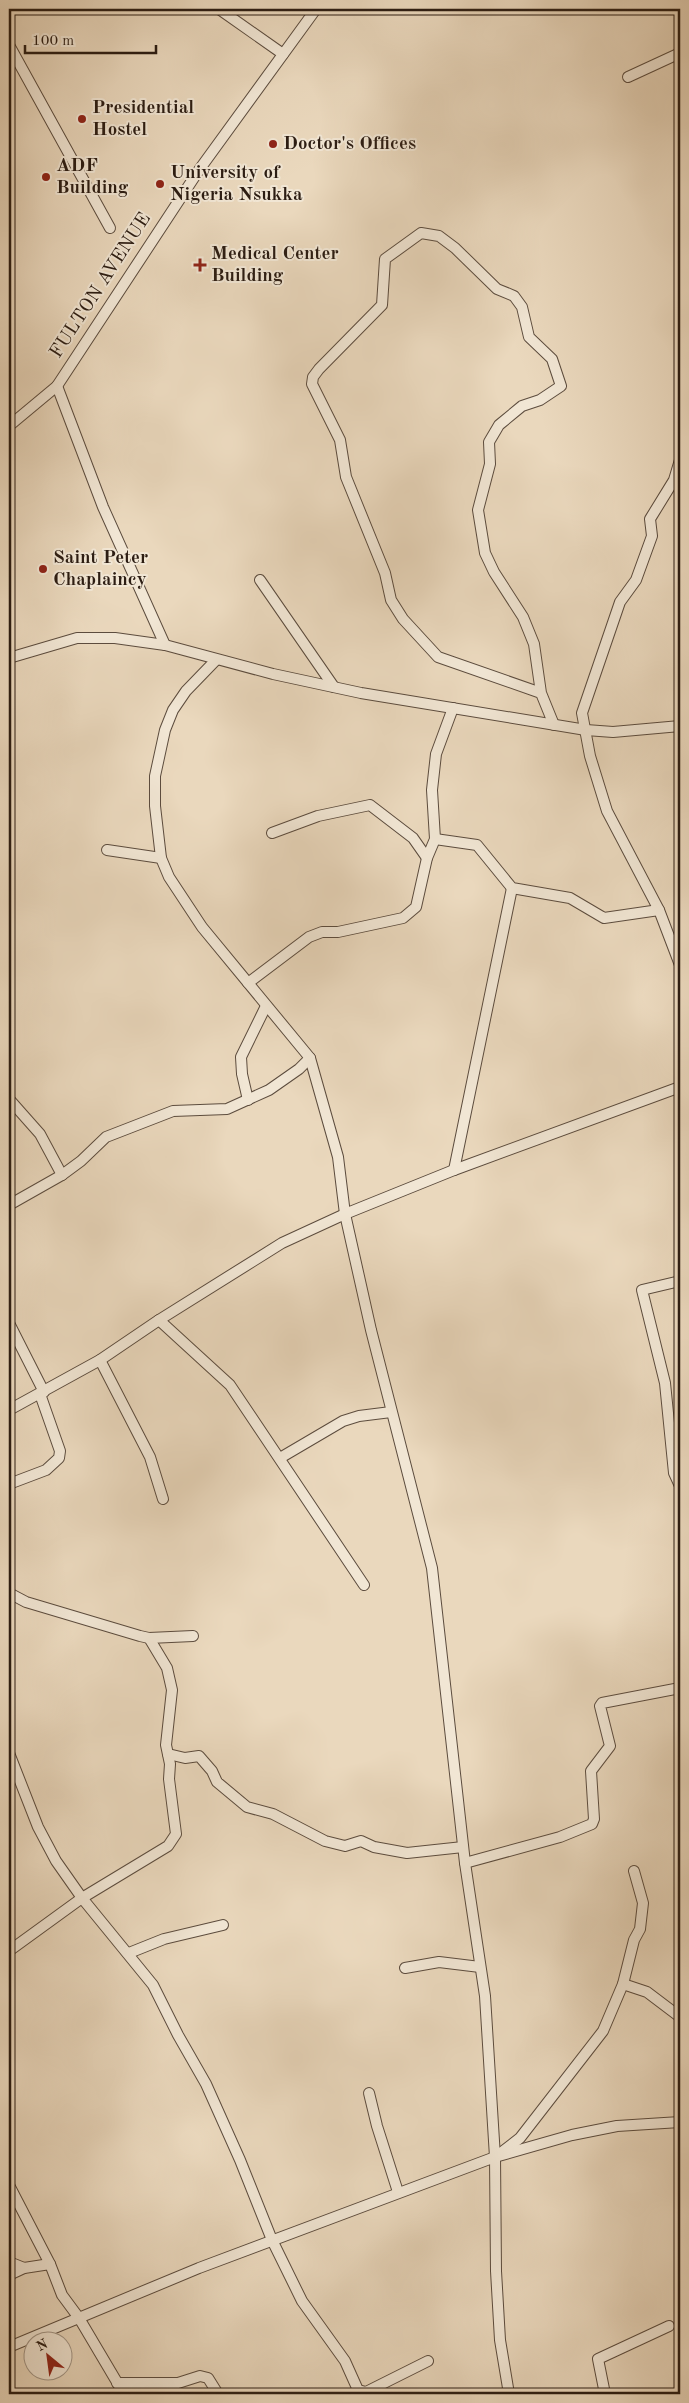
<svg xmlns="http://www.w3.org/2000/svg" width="689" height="2403" viewBox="0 0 689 2403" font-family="'Old Standard TT',serif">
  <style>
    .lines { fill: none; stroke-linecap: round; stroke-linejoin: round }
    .minor-casing { stroke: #5c4c3e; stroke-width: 12 }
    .minor { stroke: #f1e6d4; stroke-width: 10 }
    .poi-dot { fill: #8f2418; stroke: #f1e6d4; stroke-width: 2 }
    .labels { text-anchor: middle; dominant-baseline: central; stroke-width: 4; stroke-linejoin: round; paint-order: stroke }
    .poi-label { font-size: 19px; font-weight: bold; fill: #2c1d13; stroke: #f1e6d4; text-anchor: start }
    .street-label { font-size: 19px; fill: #2c1d13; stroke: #f1e6d4 }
  </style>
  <rect width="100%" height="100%" fill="#ead8bd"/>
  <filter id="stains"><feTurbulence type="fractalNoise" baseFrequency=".004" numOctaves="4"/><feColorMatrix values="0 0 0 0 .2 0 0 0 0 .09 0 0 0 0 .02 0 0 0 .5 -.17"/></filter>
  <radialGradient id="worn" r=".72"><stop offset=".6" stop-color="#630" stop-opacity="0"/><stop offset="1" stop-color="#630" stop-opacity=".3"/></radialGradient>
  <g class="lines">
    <defs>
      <g id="minor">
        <polyline points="219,9 283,54"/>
        <polyline points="9,45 110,228"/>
        <polyline points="628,77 680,53"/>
        <polyline points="57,386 103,507 165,645"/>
        <polyline points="9,426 57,386 199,170 316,9"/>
        <polyline points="680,460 674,480 650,519 652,536 636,580 620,602 582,713 590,756 607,811 659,910 680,965"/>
        <polyline points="260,580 334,687"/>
        <polyline points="9,658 77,638 115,638 165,645 273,674 361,693 586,730 613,732 680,726"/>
        <polyline points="216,660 186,691 173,710 165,730 155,776 155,806 161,858 169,877 202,927 310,1058 338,1157 345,1214 371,1330 432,1568 465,1863 485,1996 495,2157 496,2271 500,2340 509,2394"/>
        <polyline points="541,693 438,657 403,619 391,600 385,573 346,477 340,440 312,384 313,377 319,369 382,305 385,259 421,233 439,236 455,248 497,289 514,296 522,307 529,337 552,359 561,386 540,400 522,406 499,425 489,442 490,464 478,510 485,553 494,572 523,617 534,644 541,693 554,725"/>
        <polyline points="272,833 318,816 370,805 413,838 427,858"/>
        <polyline points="435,839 477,845 512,888 570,898 604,918 659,910"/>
        <polyline points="107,850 161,858"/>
        <polyline points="248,983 309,937 322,932 338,932 403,918 416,907 427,858 435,839 432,790 436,754 453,708"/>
        <polyline points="9,1099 40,1134 62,1175"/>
        <polyline points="248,1100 242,1074 241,1057 266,1006"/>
        <polyline points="454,1170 512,888"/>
        <polyline points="9,1205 62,1175 81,1161 106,1137 173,1111 227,1109 269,1090 299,1069 310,1058"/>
        <polyline points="680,1281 642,1290 665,1383 674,1473 680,1486"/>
        <polyline points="159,1320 230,1385 364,1585"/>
        <polyline points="9,1323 44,1392"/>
        <polyline points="100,1360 150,1457 163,1499"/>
        <polyline points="9,1410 100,1360 159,1320 282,1243 345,1214 454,1170 680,1087"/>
        <polyline points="280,1458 343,1421 359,1416 391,1412"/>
        <polyline points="9,1484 46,1470 59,1458 60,1451 40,1394"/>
        <polyline points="9,1593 26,1602 140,1636 149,1638 193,1636"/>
        <polyline points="9,1753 38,1827 56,1861 82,1898 153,1985 178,2035 206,2084 240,2160 272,2240 302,2301 345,2361 358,2390 366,2392 428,2361"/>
        <polyline points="168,1754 185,1758 199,1756 212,1771 217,1782 247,1807 273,1814 325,1841 345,1846 361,1841 374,1847 407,1853 463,1847"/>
        <polyline points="465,1863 560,1837 592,1824 594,1819 591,1771 610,1746 600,1706 602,1703 680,1688"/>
        <polyline points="9,1951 82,1898 168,1846 176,1834 169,1779 170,1764 166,1745 172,1690 167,1668 149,1638"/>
        <polyline points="129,1953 164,1939 223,1925"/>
        <polyline points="405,1968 439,1962 480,1967"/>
        <polyline points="623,1984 647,1992 680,2017"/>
        <polyline points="369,2093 377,2126 398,2192"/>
        <polyline points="502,2152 520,2138 603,2031 623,1984 634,1940 640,1929 643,1903 634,1871"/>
        <polyline points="9,2185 50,2264 62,2295 79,2318 124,2394"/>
        <polyline points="9,2262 24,2268"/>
        <polyline points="9,2275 24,2268 50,2264"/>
        <polyline points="9,2347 199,2268 495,2157 572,2135 617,2126 680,2122"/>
        <polyline points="117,2383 178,2383 200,2376 208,2378 218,2394"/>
        <polyline points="605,2394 598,2359 669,2326"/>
      </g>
    </defs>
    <use href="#minor" class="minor-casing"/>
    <use href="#minor" class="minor"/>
  </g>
  <g class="poi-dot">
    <circle cx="82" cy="119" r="5"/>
    <circle cx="273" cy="144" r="5"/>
    <circle cx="46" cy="177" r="5"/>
    <circle cx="160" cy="184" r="5"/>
    <path d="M197.5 257.5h5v5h5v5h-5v5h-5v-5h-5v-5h5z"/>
    <circle cx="43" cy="569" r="5"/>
  </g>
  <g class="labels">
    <g class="poi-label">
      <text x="92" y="108">Presidential<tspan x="92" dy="22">Hostel</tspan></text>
      <text x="283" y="144">Doctor's Offices</text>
      <text x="56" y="166">ADF<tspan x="56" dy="22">Building</tspan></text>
      <text x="170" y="173">University of<tspan x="170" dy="22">Nigeria Nsukka</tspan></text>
      <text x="211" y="254">Medical Center<tspan x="211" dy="22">Building</tspan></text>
      <text x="53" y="558">Saint Peter<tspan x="53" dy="22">Chaplaincy</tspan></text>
    </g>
    <g class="street-label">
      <text transform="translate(101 286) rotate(-57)">FULTON AVENUE</text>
    </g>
  </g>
  <rect width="689" height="2403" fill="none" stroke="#ead8bd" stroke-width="30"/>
  <rect x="10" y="10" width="669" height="2383" fill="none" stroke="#2c1d13" stroke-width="2.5"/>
  <rect x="15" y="15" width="659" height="2373" fill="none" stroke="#2c1d13"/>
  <g transform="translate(48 2356) rotate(331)"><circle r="24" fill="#f1e6d4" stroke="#a29687"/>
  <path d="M0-4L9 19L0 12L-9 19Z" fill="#8f2418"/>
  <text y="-8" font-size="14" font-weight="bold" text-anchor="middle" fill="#2c1d13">N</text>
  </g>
  <path d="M25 45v8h131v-8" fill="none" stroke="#2c1d13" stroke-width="2.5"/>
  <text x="32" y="45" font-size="15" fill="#2c1d13" stroke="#f1e6d4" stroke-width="4" paint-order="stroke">100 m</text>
  <rect width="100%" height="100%" filter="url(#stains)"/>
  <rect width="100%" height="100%" fill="url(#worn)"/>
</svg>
